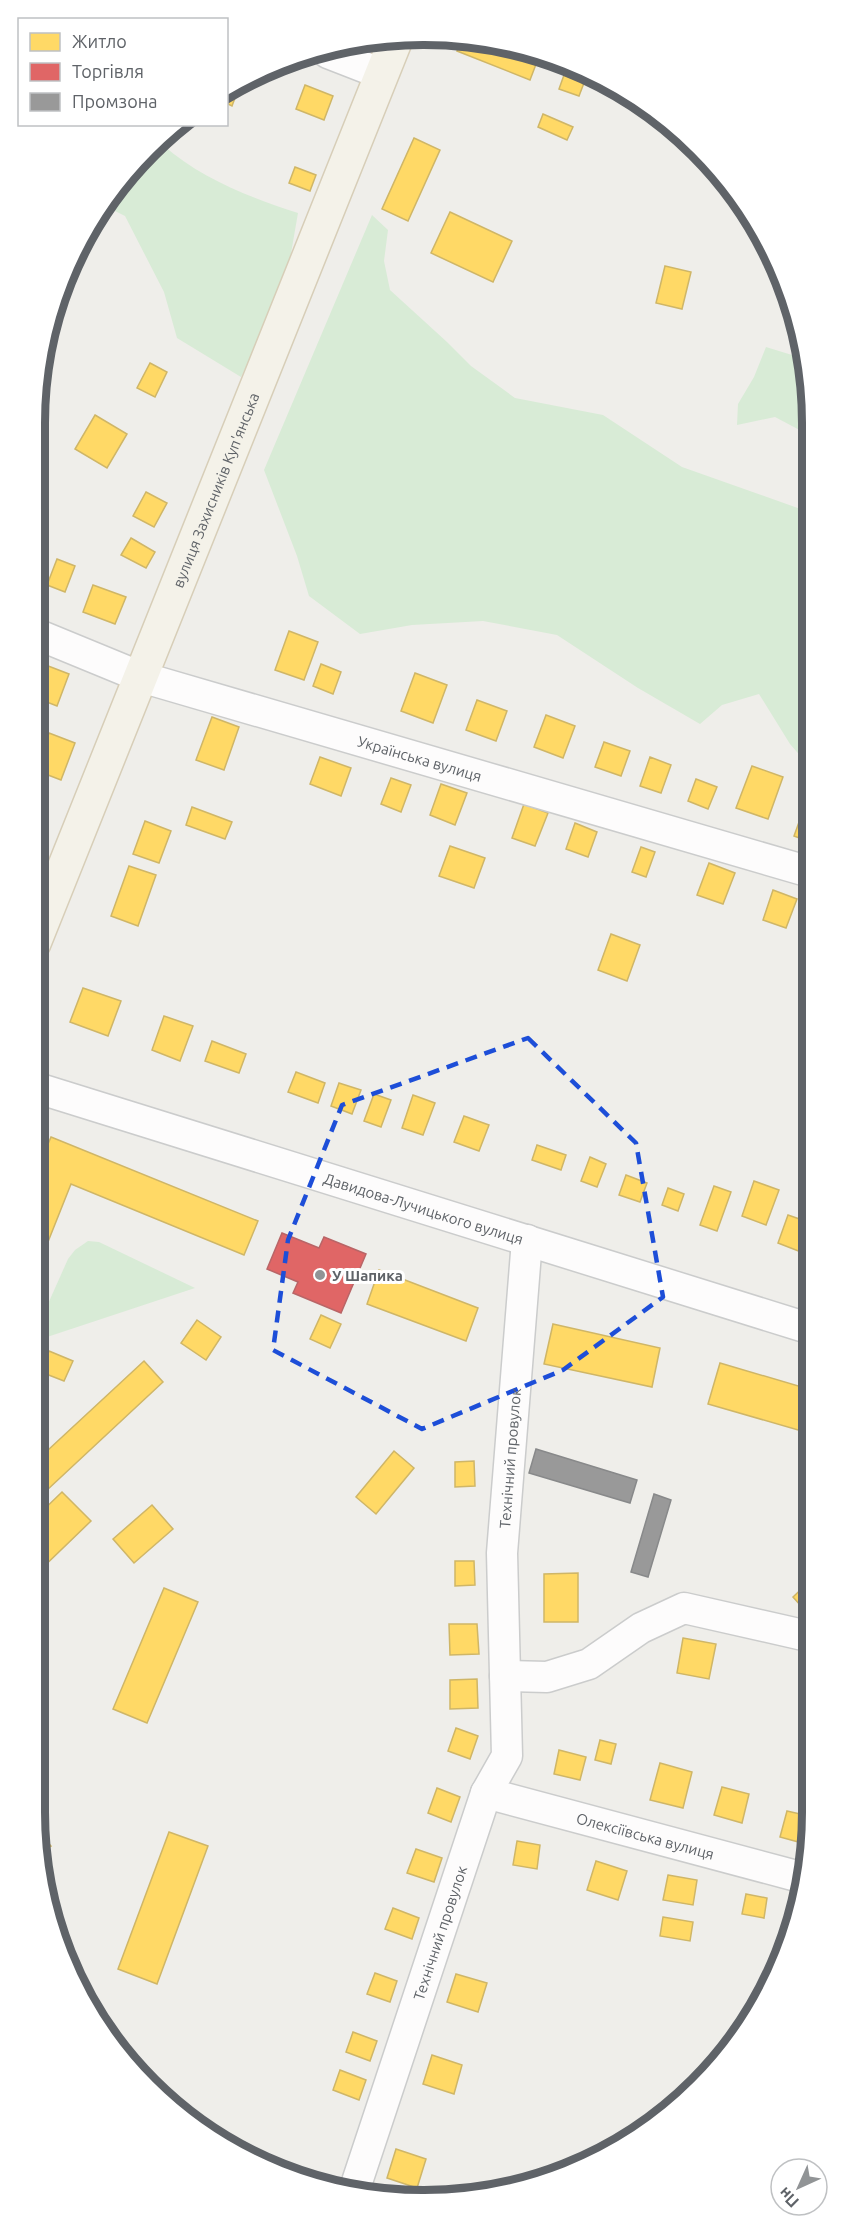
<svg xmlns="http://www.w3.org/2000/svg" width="847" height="2235" viewBox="0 0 847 2235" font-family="Ubuntu,sans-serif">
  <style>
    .green { fill: #d8ebd6 }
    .homes { fill: #ffd966; stroke: #cfb667; stroke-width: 1.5 }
    .shops { fill: #e06666; stroke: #b96567; stroke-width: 1.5 }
    .industry { fill: #999; stroke: #88898a; stroke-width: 1.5 }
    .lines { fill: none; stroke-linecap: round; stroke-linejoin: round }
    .minor-casing { stroke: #cbcccc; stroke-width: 33 }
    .major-casing { stroke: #d7ceb8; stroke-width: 36 }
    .minor { stroke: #fdfcfc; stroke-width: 30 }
    .major { stroke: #f4f2e9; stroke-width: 33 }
    .marked { fill: none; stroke: #1d4ed8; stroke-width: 4.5; stroke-dasharray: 12 8; stroke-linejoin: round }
    .poi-dot { fill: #919496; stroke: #fff; stroke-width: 2 }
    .labels { text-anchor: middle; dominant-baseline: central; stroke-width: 6; stroke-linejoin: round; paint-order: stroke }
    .street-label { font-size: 15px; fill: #5f6368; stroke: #fff }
    .poi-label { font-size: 15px; font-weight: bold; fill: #5f6368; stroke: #fff; text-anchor: start }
    .rim { fill: none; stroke: #5f6368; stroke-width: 8 }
  </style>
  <rect width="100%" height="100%" fill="#efeeea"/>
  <g class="green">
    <path d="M163 145C200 178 251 198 298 213L285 288 241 377 177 338 164 292 125 216 105 206 115 186Z"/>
    <polygon points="372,215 388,230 384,261 390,290 447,342 471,366 515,398 603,415 682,467 809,512 810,767 790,744 759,694 722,705 700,724 638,688 557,635 483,621 412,625 360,634 309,596 297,556 264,470"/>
    <polygon points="766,347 805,359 809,372 809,435 775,417 737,425 738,404 754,377"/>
    <polygon points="88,1241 99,1242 195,1288 35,1341 35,1333 68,1259 75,1250"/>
  </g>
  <g class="homes">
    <polygon points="460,44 505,47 538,59 530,80 457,51"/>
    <polygon points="564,75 584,83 579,96 559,89"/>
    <polygon points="241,82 232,106 226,103 226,89"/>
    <polygon points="305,85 333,96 324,120 296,109"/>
    <polygon points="621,89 649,112 617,98"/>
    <polygon points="543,114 573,127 567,140 538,127"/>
    <polygon points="414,138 440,150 408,221 382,209"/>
    <polygon points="295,167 316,175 310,191 289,183"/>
    <polygon points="450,212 512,241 493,282 431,253"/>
    <polygon points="665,266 691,272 682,309 656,303"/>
    <polygon points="150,363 167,372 155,397 137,388"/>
    <polygon points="95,415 127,434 107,468 75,449"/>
    <polygon points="146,492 167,503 154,527 133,516"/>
    <polygon points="131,538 155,552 146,568 121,555"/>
    <polygon points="57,559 75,566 65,592 47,585"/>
    <polygon points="93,585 126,597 115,624 83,612"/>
    <polygon points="289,631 318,642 304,680 275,670"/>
    <polygon points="43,664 69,674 57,706 34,697 34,687"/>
    <polygon points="321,664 341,672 333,694 313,686"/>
    <polygon points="415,673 447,685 433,723 401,711"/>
    <polygon points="477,700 507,711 496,741 466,730"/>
    <polygon points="546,715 575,726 563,758 534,747"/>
    <polygon points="212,717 239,727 224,770 196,760"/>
    <polygon points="49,733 75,743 61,780 35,770"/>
    <polygon points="604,742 630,751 621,776 595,767"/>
    <polygon points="320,757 351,768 341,796 310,784"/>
    <polygon points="650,757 671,765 661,793 640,786"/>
    <polygon points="752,766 783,777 768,819 736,808"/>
    <polygon points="391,778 411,785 401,812 381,804"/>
    <polygon points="696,779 717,787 708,809 688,801"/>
    <polygon points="441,784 467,793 455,825 430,815"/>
    <polygon points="524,804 548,813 535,846 512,838"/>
    <polygon points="192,807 232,822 225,839 186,825"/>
    <polygon points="803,811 810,814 810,842 794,836"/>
    <polygon points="145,821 171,831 159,863 133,854"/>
    <polygon points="575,823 597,832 588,857 566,849"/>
    <polygon points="450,846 485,858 474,888 439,876"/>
    <polygon points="641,847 655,852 646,877 632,872"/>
    <polygon points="709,863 735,873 723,904 697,895"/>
    <polygon points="129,866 156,875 138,926 111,916"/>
    <polygon points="773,890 797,899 786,928 763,920"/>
    <polygon points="611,934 640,945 627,981 598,970"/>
    <polygon points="83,988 121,1001 108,1036 70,1022"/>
    <polygon points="164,1016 193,1026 180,1061 152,1050"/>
    <polygon points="212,1041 246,1054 239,1073 205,1061"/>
    <polygon points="296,1072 325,1083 318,1103 288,1092"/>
    <polygon points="339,1083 361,1090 352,1114 331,1106"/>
    <polygon points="374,1094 391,1100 381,1127 364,1121"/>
    <polygon points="413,1095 435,1103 423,1135 402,1128"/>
    <polygon points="464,1116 489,1125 479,1151 454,1142"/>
    <polygon points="51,1137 258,1221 244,1255 71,1184 34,1277 34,1177"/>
    <polygon points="537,1145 566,1155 561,1170 532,1160"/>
    <polygon points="590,1157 606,1164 597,1187 581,1181"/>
    <polygon points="626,1175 647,1183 640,1202 619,1195"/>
    <polygon points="754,1181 779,1190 766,1225 742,1216"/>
    <polygon points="714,1186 731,1192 717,1231 700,1225"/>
    <polygon points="668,1188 684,1194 678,1211 662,1205"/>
    <polygon points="788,1215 811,1223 801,1252 778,1243"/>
    <polygon points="379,1270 478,1308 466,1341 367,1304"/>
    <polygon points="321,1315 341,1324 330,1348 310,1339"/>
    <polygon points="197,1320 221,1337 206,1360 181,1343"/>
    <polygon points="553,1324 660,1348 652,1387 544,1364"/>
    <polygon points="49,1351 73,1361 64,1381 41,1372"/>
    <polygon points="144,1361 163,1382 46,1491 34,1478 34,1463"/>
    <polygon points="720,1363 812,1390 812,1434 708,1404"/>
    <polygon points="394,1451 414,1468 376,1514 356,1497"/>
    <polygon points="474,1461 475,1486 455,1487 455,1462"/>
    <polygon points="62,1492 91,1521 34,1576 34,1519"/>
    <polygon points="152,1505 173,1529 134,1563 113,1539"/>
    <polygon points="455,1561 474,1561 475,1585 455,1586"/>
    <polygon points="578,1573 578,1622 544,1622 544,1574"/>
    <polygon points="812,1579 812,1613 810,1616 793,1597"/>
    <polygon points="164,1588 198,1602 147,1723 113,1709"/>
    <polygon points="449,1624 477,1624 479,1654 450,1655"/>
    <polygon points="683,1638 716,1644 709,1679 677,1673"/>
    <polygon points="812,1668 812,1695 807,1694"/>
    <polygon points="477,1679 478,1708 450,1709 450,1680"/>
    <polygon points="456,1728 478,1736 470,1759 448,1751"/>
    <polygon points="600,1740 616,1744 611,1764 595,1760"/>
    <polygon points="559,1750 586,1757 580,1780 554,1774"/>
    <polygon points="660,1763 692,1772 683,1808 650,1800"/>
    <polygon points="722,1787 749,1794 742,1823 714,1815"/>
    <polygon points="437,1788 460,1797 451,1822 428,1813"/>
    <polygon points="787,1811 809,1816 802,1843 780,1837"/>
    <polygon points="37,1830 51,1846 41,1853"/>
    <polygon points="169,1832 208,1846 157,1984 118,1969"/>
    <polygon points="517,1841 540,1845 537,1869 513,1865"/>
    <polygon points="416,1849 442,1858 434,1882 407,1873"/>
    <polygon points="596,1861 627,1871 618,1900 587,1890"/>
    <polygon points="668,1875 697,1880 693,1905 663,1900"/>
    <polygon points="746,1894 767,1898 764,1918 742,1914"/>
    <polygon points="393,1908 419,1918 412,1939 385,1929"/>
    <polygon points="663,1917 693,1922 690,1941 660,1936"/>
    <polygon points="375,1973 397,1981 390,2002 367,1994"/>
    <polygon points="456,1974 487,1983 478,2012 447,2002"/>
    <polygon points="353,2032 377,2041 370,2061 346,2052"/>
    <polygon points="432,2055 462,2065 454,2094 423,2084"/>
    <polygon points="340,2070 366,2080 359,2100 333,2090"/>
    <polygon points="396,2149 426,2159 417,2188 387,2178"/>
  </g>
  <polygon class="shops" points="282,1233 319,1248 324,1237 366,1254 341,1313 293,1293 298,1282 267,1269"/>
  <g class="industry">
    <polygon points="536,1449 637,1480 630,1503 529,1473"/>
    <polygon points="654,1494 671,1500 648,1577 631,1572"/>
  </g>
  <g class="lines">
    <defs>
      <g id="minor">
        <polyline points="328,53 382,74"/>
        <path id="s1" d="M34 633 141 677 810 872"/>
        <path id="s2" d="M34 1087 811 1329"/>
        <polyline points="505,1676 547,1677 589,1664 641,1628 684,1608 812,1637"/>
        <path id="s3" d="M486 1793 804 1878"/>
        <path id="s4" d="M354 2191 486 1793 507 1756 502 1553 527 1240"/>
      </g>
      <g id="major">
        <path id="s5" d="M34 943 396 39"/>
      </g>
    </defs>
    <use href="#minor" class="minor-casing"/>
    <use href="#major" class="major-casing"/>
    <use href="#minor" class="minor"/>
    <use href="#major" class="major"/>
  </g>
  <path class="marked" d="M528 1038 636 1143 663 1297 563 1370 422 1429 273 1350 288 1240 342 1105Z"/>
  <circle class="poi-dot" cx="320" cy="1275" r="6"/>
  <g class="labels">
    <g class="street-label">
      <text stroke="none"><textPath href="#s5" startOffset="488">вулиця Захисників Куп'янська</textPath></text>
      <text stroke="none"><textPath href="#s1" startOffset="406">Українська вулиця</textPath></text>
      <text stroke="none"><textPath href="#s2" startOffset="408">Давидова-Лучицького вулиця</textPath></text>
      <text stroke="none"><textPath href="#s4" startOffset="760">Технічний провулок</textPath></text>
      <text stroke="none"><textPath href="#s3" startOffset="165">Олексіївська вулиця</textPath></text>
      <text stroke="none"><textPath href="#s4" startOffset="272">Технічний провулок</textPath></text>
    </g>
    <g class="poi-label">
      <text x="332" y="1275">У Шапика</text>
    </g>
  </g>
  <path d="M0 0H847V2235H0ZM423 45H424A378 378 0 0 1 802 423V1812A378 378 0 0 1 424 2190H423A378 378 0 0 1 45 1812V423A378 378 0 0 1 423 45Z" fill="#fff" fill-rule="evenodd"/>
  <path class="rim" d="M423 45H424A378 378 0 0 1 802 423V1812A378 378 0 0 1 424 2190H423A378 378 0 0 1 45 1812V423A378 378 0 0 1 423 45Z"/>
  <rect x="18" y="18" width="210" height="108" fill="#ffffff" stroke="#bfc1c3" stroke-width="1.5"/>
  <rect x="30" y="33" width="30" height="18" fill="#ffd966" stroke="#bfc1c3" stroke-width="1.5"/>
  <text x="72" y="48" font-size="18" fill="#5f6368">Житло</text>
  <rect x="30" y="63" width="30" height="18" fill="#e06666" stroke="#bfc1c3" stroke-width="1.5"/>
  <text x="72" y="78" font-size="18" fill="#5f6368">Торгівля</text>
  <rect x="30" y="93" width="30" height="18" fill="#999999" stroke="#bfc1c3" stroke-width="1.5"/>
  <text x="72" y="108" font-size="18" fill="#5f6368">Промзона</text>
  <g transform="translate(799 2187) rotate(225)"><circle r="28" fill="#ffffff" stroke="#bfc1c3" stroke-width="1.5"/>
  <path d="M0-4.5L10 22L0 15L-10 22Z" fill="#919496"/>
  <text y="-9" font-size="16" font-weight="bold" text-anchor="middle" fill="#5f6368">Пн</text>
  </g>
</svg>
